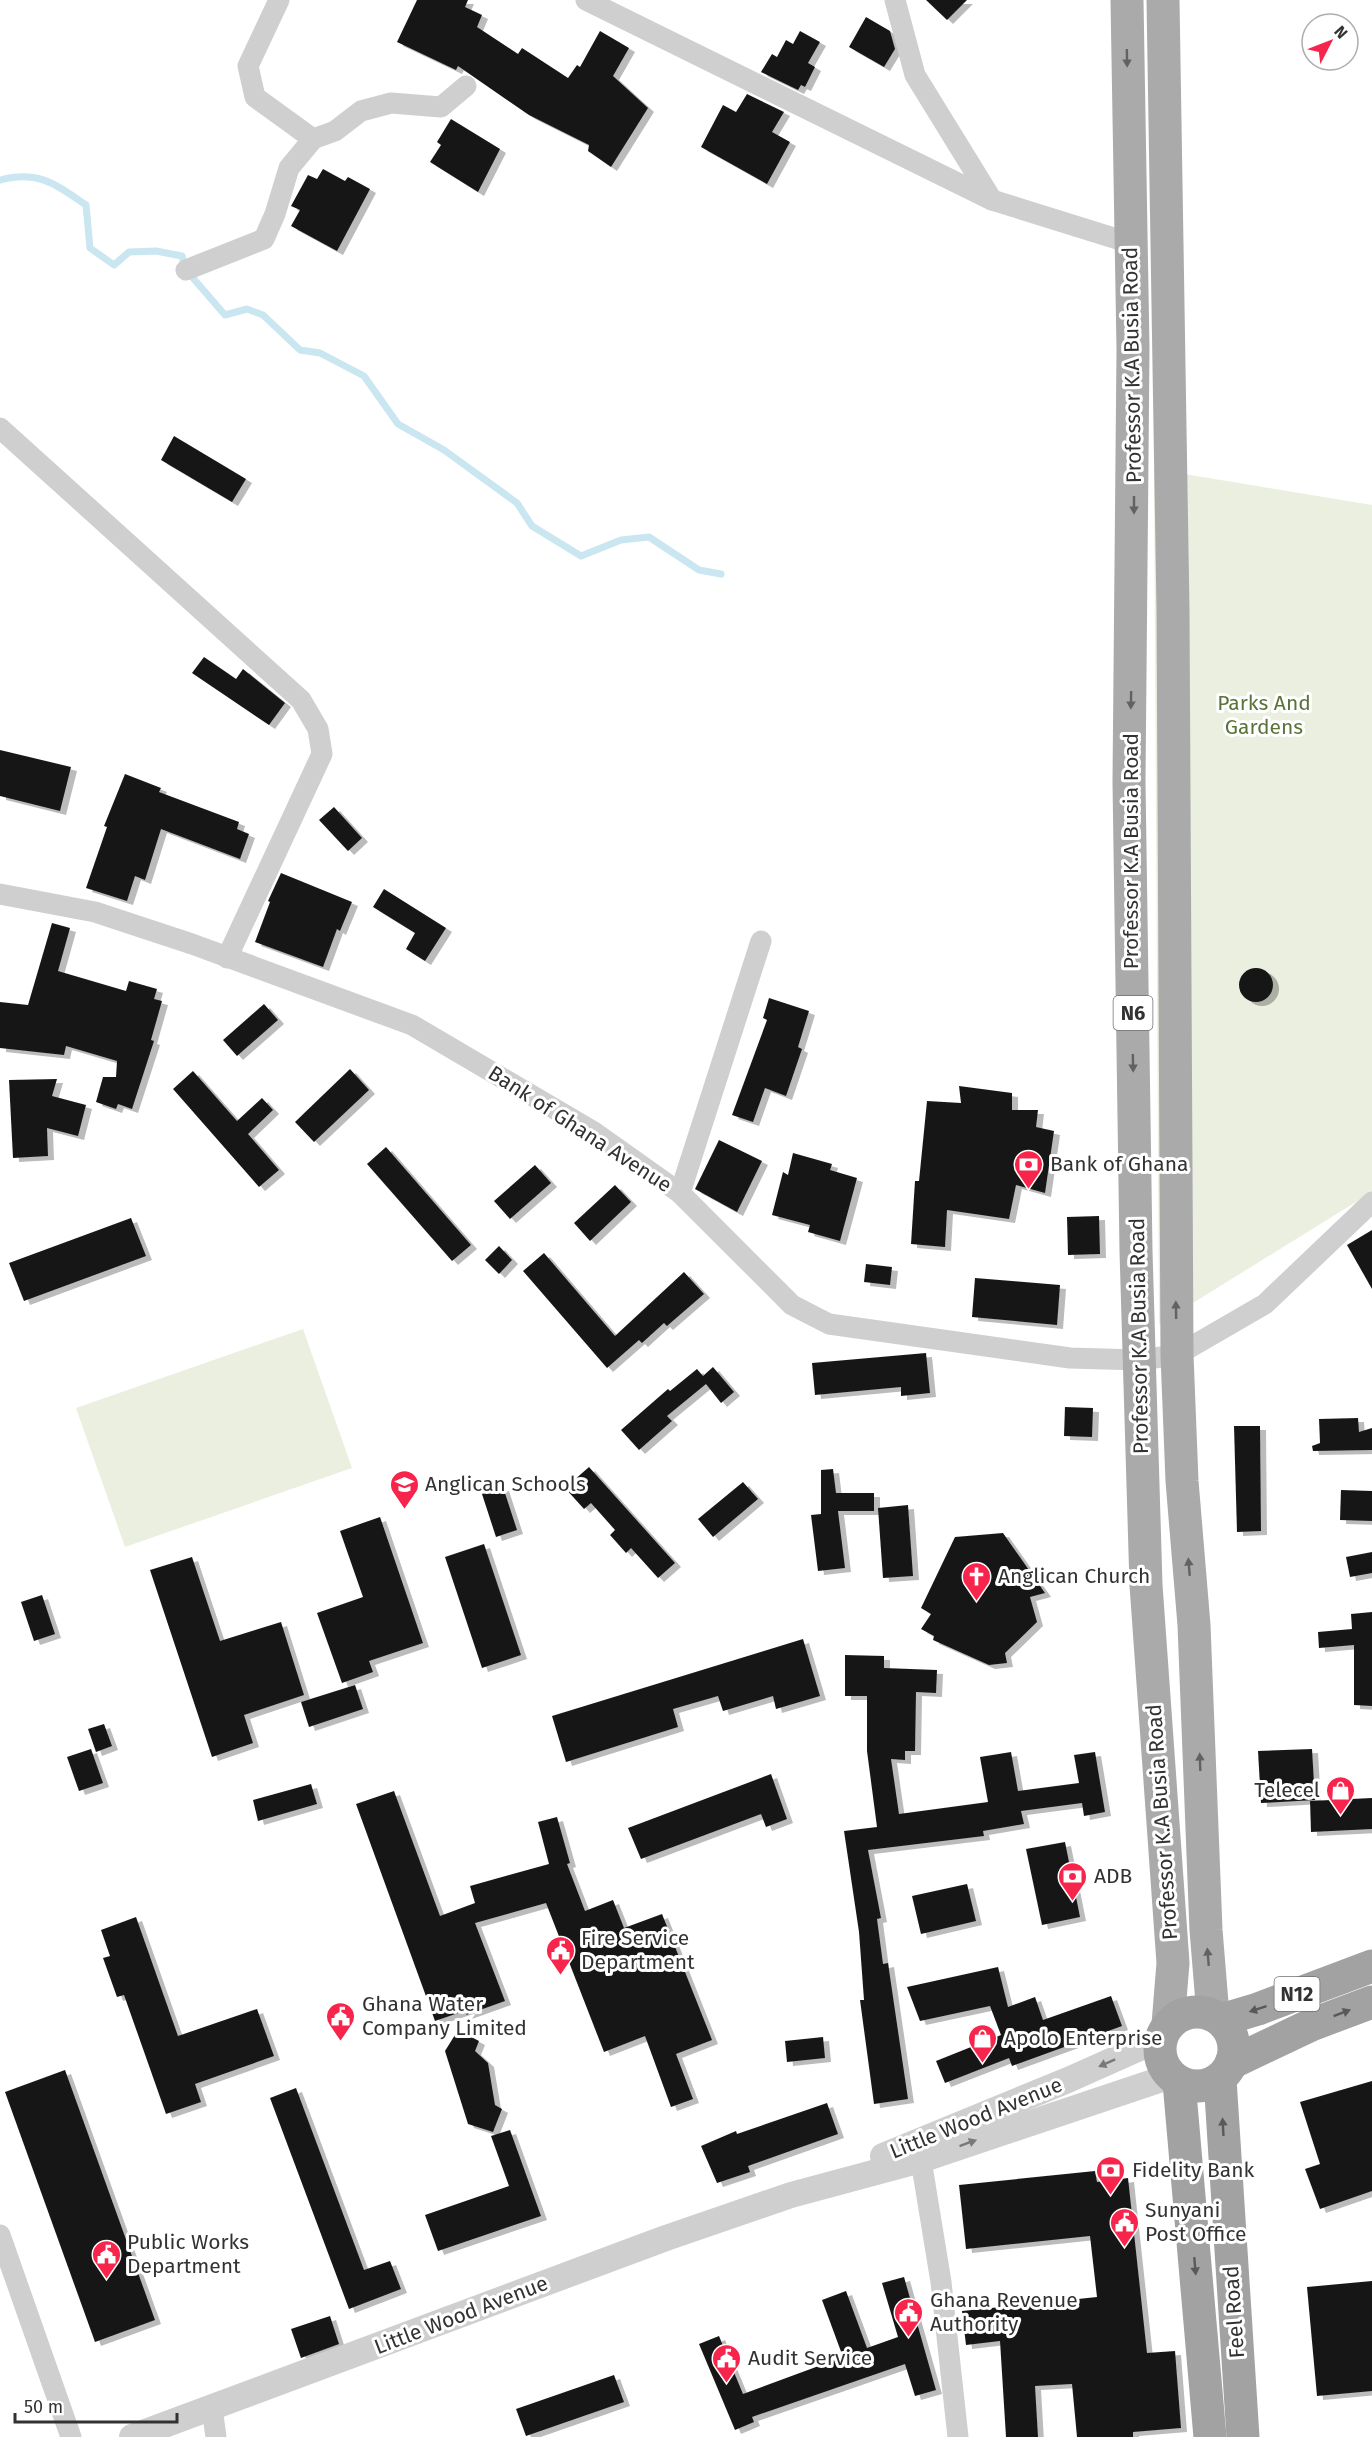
<svg xmlns="http://www.w3.org/2000/svg" width="1372" height="2437" viewBox="0 0 1372 2437" font-family="'Fira Sans',sans-serif">
  <style>
    .green { fill: #eaefdf }
    .lines { fill: none; stroke-linecap: round; stroke-linejoin: round }
    .stream { stroke: #cae6f1; stroke-width: 7 }
    .building { fill: #191919; filter: url(#shadow) }
    .minor { stroke: #cfcfcf; stroke-width: 21 }
    .tertiary { stroke: #cfcfcf; stroke-width: 26 }
    .primary { stroke: #aaa; stroke-width: 33 }
    .trunk { stroke: #a2a2a2; stroke-width: 33 }
    .oneway { fill: #626262 }
    .oneway2 { fill: #595959 }
    .oneway3 { fill: #797979 }
    .labels { text-anchor: middle; dominant-baseline: central; stroke-width: 6; stroke-linejoin: round; paint-order: stroke }
    .shield { fill: #fff; stroke: #707070; stroke-width: 1.5 }
    .shield-label { font-size: 20px; font-weight: bold; fill: #323232 }
    .street-label { font-size: 21px; fill: #323232; stroke: #fff }
    .park-label { font-size: 21px; fill: #5b7339; stroke: #fff }
    .poi-label { font-size: 21px; fill: #323232; stroke: #fff; text-anchor: start }
  </style>
  <defs>
    <filter id="shadow"><feDropShadow dx="6" dy="4" stdDeviation="0" flood-color="#0004"/></filter>
  </defs>
  <rect width="100%" height="100%" fill="#fff"/>
  <g class="green">
    <polygon points="1154,469 1372,505 1372,1192 1159,1324"/>
    <polygon points="303,1329 352,1468 125,1547 76,1408"/>
  </g>
  <g class="lines">
    <path class="stream" d="M0 180C39 170 55 184 86 205L90 248 114 265 129 252 156 251 182 256 186 270 225 315 247 309 263 315 300 350 320 353 364 376 398 424 444 450 517 503 532 526 581 556 621 540 649 537 699 570 721 574"/>
  </g>
  <g class="building">
    <polygon points="417,0 468,0 465,7 482,15 477,27 518,54 522,48 568,78 577,65 580,67 600,31 629,48 613,76 648,108 611,167 588,151 589,145 529,115 458,66 456,70 397,42"/>
    <polygon points="926,0 967,0 947,20"/>
    <polygon points="866,17 890,31 895,49 884,67 849,47"/>
    <polygon points="800,31 820,42 808,63 815,67 805,87 801,85 798,90 761,72 772,54 777,57 786,40 793,44"/>
    <polygon points="747,94 784,112 772,132 790,142 767,184 701,147 723,105 736,112"/>
    <polygon points="451,119 500,149 478,192 430,162 441,145 437,142"/>
    <polygon points="323,169 345,181 348,177 370,189 337,251 291,226 300,210 291,206 308,175 317,179"/>
    <polygon points="174,436 246,479 232,502 161,460"/>
    <polygon points="204,657 236,679 243,669 285,703 269,725 192,673"/>
    <polygon points="0,750 71,767 60,811 0,796"/>
    <polygon points="125,774 161,788 159,792 239,822 237,829 249,834 240,859 161,829 145,880 135,876 127,901 86,888 107,827 104,826"/>
    <polygon points="334,807 362,838 348,851 319,820"/>
    <polygon points="281,873 352,902 340,931 337,929 323,967 255,942 270,902 268,901"/>
    <polygon points="384,889 446,928 425,961 406,949 415,933 373,907"/>
    <polygon points="52,923 70,928 58,971 126,991 129,981 157,989 154,999 162,1001 151,1040 154,1041 132,1109 118,1104 116,1109 96,1102 103,1077 116,1077 117,1061 66,1046 64,1055 0,1048 0,1002 28,1005"/>
    <circle cx="1256" cy="985" r="17"/>
    <polygon points="769,998 809,1011 798,1047 802,1049 786,1096 765,1088 753,1122 732,1115 767,1020 763,1018"/>
    <polygon points="264,1004 278,1020 237,1056 223,1040"/>
    <polygon points="350,1069 369,1090 314,1142 295,1122"/>
    <polygon points="193,1071 237,1121 262,1098 273,1110 248,1134 279,1170 259,1187 173,1089"/>
    <polygon points="57,1079 52,1096 86,1105 78,1136 47,1128 48,1156 13,1158 9,1080"/>
    <polygon points="959,1086 1012,1093 1012,1110 1038,1110 1036,1127 1054,1131 1045,1193 1016,1185 1009,1219 947,1210 945,1247 911,1244 915,1181 919,1181 927,1101 961,1103"/>
    <polygon points="719,1140 762,1161 737,1212 695,1189"/>
    <polygon points="386,1147 471,1245 452,1261 367,1164"/>
    <polygon points="793,1153 832,1164 830,1170 857,1178 840,1241 808,1232 810,1225 772,1215 783,1172 788,1175"/>
    <polygon points="535,1165 551,1183 510,1219 494,1201"/>
    <polygon points="615,1185 631,1202 590,1241 574,1223"/>
    <polygon points="1099,1216 1100,1254 1068,1255 1067,1217"/>
    <polygon points="131,1218 146,1256 24,1301 9,1263"/>
    <polygon points="1372,1230 1372,1289 1347,1245"/>
    <polygon points="499,1246 512,1260 499,1274 485,1260"/>
    <polygon points="544,1253 615,1336 684,1272 704,1294 667,1326 664,1323 642,1343 639,1340 607,1368 523,1271"/>
    <polygon points="866,1264 892,1267 890,1285 864,1282"/>
    <polygon points="975,1278 1060,1285 1057,1325 972,1317"/>
    <polygon points="926,1353 930,1393 901,1396 901,1387 815,1395 812,1363"/>
    <polygon points="713,1367 734,1392 721,1403 706,1384 667,1416 672,1421 639,1450 621,1430 668,1389 670,1391 697,1369 703,1376"/>
    <polygon points="1065,1407 1093,1408 1092,1437 1064,1436"/>
    <polygon points="1358,1418 1359,1432 1372,1428 1372,1450 1313,1451 1312,1446 1320,1443 1319,1419"/>
    <polygon points="1234,1426 1260,1426 1261,1531 1237,1532"/>
    <polygon points="589,1467 675,1563 658,1578 631,1548 626,1553 610,1535 615,1530 591,1503 584,1509 565,1488"/>
    <polygon points="833,1469 836,1493 874,1493 874,1511 838,1511 845,1568 818,1571 811,1515 821,1514 821,1470"/>
    <polygon points="743,1482 758,1499 713,1537 698,1519"/>
    <polygon points="503,1487 517,1530 496,1537 482,1494"/>
    <polygon points="1341,1490 1372,1491 1372,1521 1340,1520"/>
    <polygon points="908,1505 913,1576 883,1578 878,1508"/>
    <polygon points="380,1517 423,1643 369,1661 373,1672 342,1683 317,1613 363,1597 340,1531"/>
    <polygon points="1003,1533 1045,1593 1030,1597 1037,1622 1005,1653 1007,1663 989,1665 933,1640 934,1636 921,1629 931,1614 921,1608 955,1537"/>
    <polygon points="484,1544 521,1655 482,1668 445,1557"/>
    <polygon points="1372,1552 1372,1573 1350,1577 1346,1557"/>
    <polygon points="192,1557 220,1641 281,1622 304,1695 244,1715 253,1743 212,1757 150,1570"/>
    <polygon points="42,1595 55,1634 34,1641 21,1602"/>
    <polygon points="1372,1612 1372,1706 1354,1705 1354,1645 1319,1648 1318,1632 1352,1629 1351,1614"/>
    <polygon points="803,1639 820,1696 776,1709 773,1696 723,1711 718,1696 673,1709 678,1727 566,1762 552,1716"/>
    <polygon points="845,1655 884,1656 884,1668 937,1670 936,1693 916,1692 915,1751 905,1751 905,1760 891,1759 899,1814 988,1802 980,1757 1011,1752 1018,1791 1079,1783 1074,1755 1095,1752 1105,1812 1084,1816 1082,1803 1021,1811 1024,1824 983,1831 984,1836 868,1850 881,1918 877,1919 883,1964 888,1963 908,2099 874,2104 860,2000 864,2000 859,1932 844,1831 877,1827 867,1751 867,1696 845,1696"/>
    <polygon points="355,1685 363,1709 309,1727 301,1702"/>
    <polygon points="104,1724 112,1746 96,1752 88,1729"/>
    <polygon points="91,1749 103,1783 79,1791 67,1757"/>
    <polygon points="1312,1749 1315,1800 1261,1803 1258,1751"/>
    <polygon points="771,1774 787,1819 766,1827 761,1814 641,1859 628,1828"/>
    <polygon points="311,1784 317,1804 258,1821 253,1800"/>
    <polygon points="394,1791 440,1916 475,1903 470,1886 549,1864 538,1822 557,1817 570,1863 567,1864 585,1911 613,1900 624,1928 662,1914 712,2040 676,2054 693,2099 671,2107 645,2036 604,2052 546,1903 475,1923 505,2001 466,2015 470,2009 435,2021 356,1804"/>
    <polygon points="1372,1798 1372,1829 1311,1832 1310,1801"/>
    <polygon points="1065,1842 1080,1917 1042,1925 1026,1849"/>
    <polygon points="967,1884 976,1921 921,1934 912,1896"/>
    <polygon points="136,1917 178,2036 257,2009 274,2056 195,2084 201,2102 166,2114 124,1995 117,1997 103,1958 110,1956 101,1930"/>
    <polygon points="998,1967 1008,2007 1035,1997 1043,2020 1111,1996 1122,2026 1012,2066 1009,2058 945,2083 936,2061 1001,2035 990,2006 920,2021 907,1987"/>
    <polygon points="458,2030 479,2041 475,2051 488,2063 495,2105 502,2109 493,2132 468,2124 445,2051"/>
    <polygon points="823,2037 825,2058 787,2062 785,2041"/>
    <polygon points="65,2070 155,2320 95,2342 5,2092"/>
    <polygon points="1372,2081 1372,2191 1320,2209 1305,2169 1320,2164 1300,2102"/>
    <polygon points="296,2088 364,2270 390,2261 401,2289 349,2309 270,2098"/>
    <polygon points="827,2103 838,2134 748,2166 750,2172 717,2183 701,2146 736,2131 737,2134"/>
    <polygon points="510,2130 541,2216 438,2251 425,2215 509,2186 491,2136"/>
    <polygon points="1095,2171 1097,2182 1128,2178 1147,2353 1175,2351 1181,2428 1133,2432 1133,2437 1077,2437 1072,2384 1035,2386 1038,2437 1006,2437 1000,2341 966,2345 962,2311 1097,2297 1090,2236 966,2249 959,2185"/>
    <polygon points="904,2277 936,2390 915,2396 905,2364 752,2417 754,2422 735,2430 699,2344 719,2336 743,2394 843,2357 822,2300 846,2291 867,2348 898,2337 882,2283"/>
    <polygon points="1372,2281 1372,2391 1317,2396 1307,2287"/>
    <polygon points="330,2316 339,2344 301,2358 291,2329"/>
    <polygon points="614,2375 624,2402 526,2436 516,2409"/>
  </g>
  <g class="lines">
    <g class="minor">
      <polyline points="279,0 248,66 255,97 313,139 335,131 361,111 391,103 441,107 466,86"/>
      <polyline points="586,0 992,200 1130,243"/>
      <polyline points="895,0 915,75 992,200"/>
      <polyline points="186,270 264,239 275,214 289,168 313,139"/>
      <polyline points="0,428 301,700 318,729 322,754 227,958"/>
      <polyline points="0,894 95,912 192,944 412,1025 594,1132 680,1193 792,1305 829,1324 1070,1358 1139,1360 1177,1355 1265,1304 1372,1202"/>
      <polyline points="680,1193 761,941"/>
      <polyline points="921,2160 941,2282 958,2437"/>
      <polyline points="0,2235 71,2437"/>
      <polyline points="212,2408 216,2437"/>
    </g>
    <g class="tertiary">
      <polyline points="883,2156 1068,2080 1160,2039"/>
      <polyline points="132,2437 666,2238 791,2195 921,2160 1171,2076"/>
    </g>
    <g class="primary">
      <polyline points="1127,0 1133,349 1129,782 1136,1251 1146,1585 1173,1963 1168,2024"/>
      <polyline points="1163,0 1173,610 1177,1355 1182,1481 1194,1625 1206,1930 1213,2015"/>
    </g>
    <g class="trunk">
      <circle cx="1197" cy="2049" r="37"/>
      <polyline points="1221,2020 1258,2009 1372,1966"/>
      <polyline points="1231,2063 1311,2025 1372,2002"/>
      <polyline points="1220,2079 1243,2437"/>
      <polyline points="1179,2082 1210,2437"/>
    </g>
  </g>
  <defs><path id="oneway-solid" d="M-6-.8H1V-3.2L6.5 0L1 3.2V.8H-6Z" transform="scale(1.5)"/></defs>
  <g class="oneway">
    <use href="#oneway-solid" transform="translate(1127 58) rotate(89)"/>
    <use href="#oneway-solid" transform="translate(1134 505) rotate(90)"/>
    <use href="#oneway-solid" transform="translate(1131 700) rotate(91)"/>
    <use href="#oneway-solid" transform="translate(1133 1063) rotate(89)"/>
    <use href="#oneway-solid" transform="translate(1176 1310) rotate(-91)"/>
    <use href="#oneway-solid" transform="translate(1189 1567) rotate(-95)"/>
    <use href="#oneway-solid" transform="translate(1200 1762) rotate(-92)"/>
    <use href="#oneway-solid" transform="translate(1208 1957) rotate(-95)"/>
  </g>
  <g class="oneway2">
    <use href="#oneway-solid" transform="translate(1258 2009) rotate(162)"/>
    <use href="#oneway-solid" transform="translate(1342 2013) rotate(-21)"/>
    <use href="#oneway-solid" transform="translate(1223 2127) rotate(-93)"/>
    <use href="#oneway-solid" transform="translate(1195 2266) rotate(85)"/>
  </g>
  <g class="oneway3">
    <use href="#oneway-solid" transform="translate(1107 2063) rotate(156)"/>
    <use href="#oneway-solid" transform="translate(968 2143) rotate(-20)"/>
  </g>
  <defs>
    <symbol id="bank-pin" viewBox="-11 -11 22 30"><path d="M0 17L-7.5 6A9.5 9.5 0 1 1 7.5 6Z" fill="#f7254c" stroke="#fff"/><path d="M-6-4H6V4H-6ZM0-2.3a2.3 2.3 0 1 0 0 4.6a2.3 2.3 0 1 0 0-4.6Z" fill="#fff"/></symbol>
    <symbol id="school-pin" viewBox="-11 -11 22 30"><path d="M0 17L-7.5 6A9.5 9.5 0 1 1 7.5 6Z" fill="#f7254c" stroke="#fff"/><path d="M0-5L7-2L0 1L-7-2ZM-4 1L0 2.5L4 1V4Q0 6-4 4Z" fill="#fff"/></symbol>
    <symbol id="church-pin" viewBox="-11 -11 22 30"><path d="M0 17L-7.5 6A9.5 9.5 0 1 1 7.5 6Z" fill="#f7254c" stroke="#fff"/><path d="M-1.2-6h2.4v3.5h3.3v2.4h-3.3V6h-2.4V-.1h-3.3v-2.4h3.3Z" fill="#fff"/></symbol>
    <symbol id="shop-pin" viewBox="-11 -11 22 30"><path d="M0 17L-7.5 6A9.5 9.5 0 1 1 7.5 6Z" fill="#f7254c" stroke="#fff"/><path d="M-5-2.5h2.3a2.7 3.5 0 0 1 5.4 0H5L5.5 6h-11ZM-1.5-2.5h3a1.5 2.3 0 0 0-3 0Z" fill="#fff"/></symbol>
    <symbol id="civic-pin" viewBox="-11 -11 22 30"><path d="M0 17L-7.5 6A9.5 9.5 0 1 1 7.5 6Z" fill="#f7254c" stroke="#fff"/><path d="M-.6-6.5H3V-4.5H.6V-3L4-1V1h2V6H-6V1h2V-1L-.6-3ZM-1.2 2.5V6h2.4V2.5Z" fill="#fff"/></symbol>
  </defs>
  <g fill-rule="evenodd">
    <use href="#bank-pin" x="1012" y="1148" width="33" height="45"/>
    <use href="#school-pin" x="388" y="1468" width="33" height="45"/>
    <use href="#church-pin" x="960" y="1560" width="33" height="45"/>
    <use href="#shop-pin" x="1324" y="1774" width="33" height="45"/>
    <use href="#bank-pin" x="1056" y="1860" width="33" height="45"/>
    <use href="#civic-pin" x="544" y="1934" width="33" height="45"/>
    <use href="#civic-pin" x="324" y="2000" width="33" height="45"/>
    <use href="#shop-pin" x="966" y="2022" width="33" height="45"/>
    <use href="#bank-pin" x="1094" y="2154" width="33" height="45"/>
    <use href="#civic-pin" x="1108" y="2206" width="33" height="45"/>
    <use href="#civic-pin" x="90" y="2238" width="33" height="45"/>
    <use href="#civic-pin" x="892" y="2296" width="33" height="45"/>
    <use href="#civic-pin" x="710" y="2342" width="33" height="45"/>
  </g>
  <g class="labels">
    <g class="shield">
      <rect x="1113.5" y="996" width="39" height="34" rx="4.5"/>
      <rect x="1274.5" y="1977" width="45" height="34" rx="4.5"/>
    </g>
    <g class="shield-label">
      <text x="1133" y="1013">N6</text>
      <text x="1297" y="1994">N12</text>
    </g>
    <g class="street-label">
      <text transform="translate(1132 365) rotate(-91)">Professor K.A Busia Road</text>
      <text transform="translate(1131 851) rotate(-90)">Professor K.A Busia Road</text>
      <text transform="translate(580 1129) rotate(33)">Bank of Ghana Avenue</text>
      <text transform="translate(1139 1336) rotate(-91)">Professor K.A Busia Road</text>
      <text transform="translate(1162 1822) rotate(-94)">Professor K.A Busia Road</text>
      <text transform="translate(976 2118) rotate(-22)">Little Wood Avenue</text>
      <text transform="translate(1234 2312) rotate(-94)">Feel Road</text>
      <text transform="translate(461 2315) rotate(-21)">Little Wood Avenue</text>
    </g>
    <g class="park-label">
      <text x="1264" y="703">Parks And<tspan x="1264" dy="24">Gardens</tspan></text>
    </g>
    <g class="poi-label">
      <text x="1050" y="1164">Bank of Ghana</text>
      <text x="425" y="1484">Anglican Schools</text>
      <text x="998" y="1576">Anglican Church</text>
      <text x="1320" y="1790" text-anchor="end">Telecel</text>
      <text x="1094" y="1876">ADB</text>
      <text x="581" y="1938">Fire Service<tspan x="581" dy="24">Department</tspan></text>
      <text x="362" y="2004">Ghana Water<tspan x="362" dy="24">Company Limited</tspan></text>
      <text x="1004" y="2038">Apolo Enterprise</text>
      <text x="1132" y="2170">Fidelity Bank</text>
      <text x="1145" y="2210">Sunyani<tspan x="1145" dy="24">Post Office</tspan></text>
      <text x="127" y="2242">Public Works<tspan x="127" dy="24">Department</tspan></text>
      <text x="930" y="2300">Ghana Revenue<tspan x="930" dy="24">Authority</tspan></text>
      <text x="748" y="2358">Audit Service</text>
    </g>
  </g>
  <g transform="translate(1330 42) rotate(48)"><circle r="28" fill="#ffffff" stroke="#adadad" stroke-width="1.5"/>
  <path d="M0-4.5L10 22L0 15L-10 22Z" fill="#f7254c"/>
  <text y="-9" font-size="16" font-weight="bold" text-anchor="middle" fill="#323232">N</text>
  </g>
  <path d="M15 2413v9h162v-9" fill="none" stroke="#323232" stroke-width="3"/>
  <text x="24" y="2413" font-size="18" fill="#323232" stroke="#ffffff" stroke-width="4.5" paint-order="stroke">50 m</text>
</svg>
